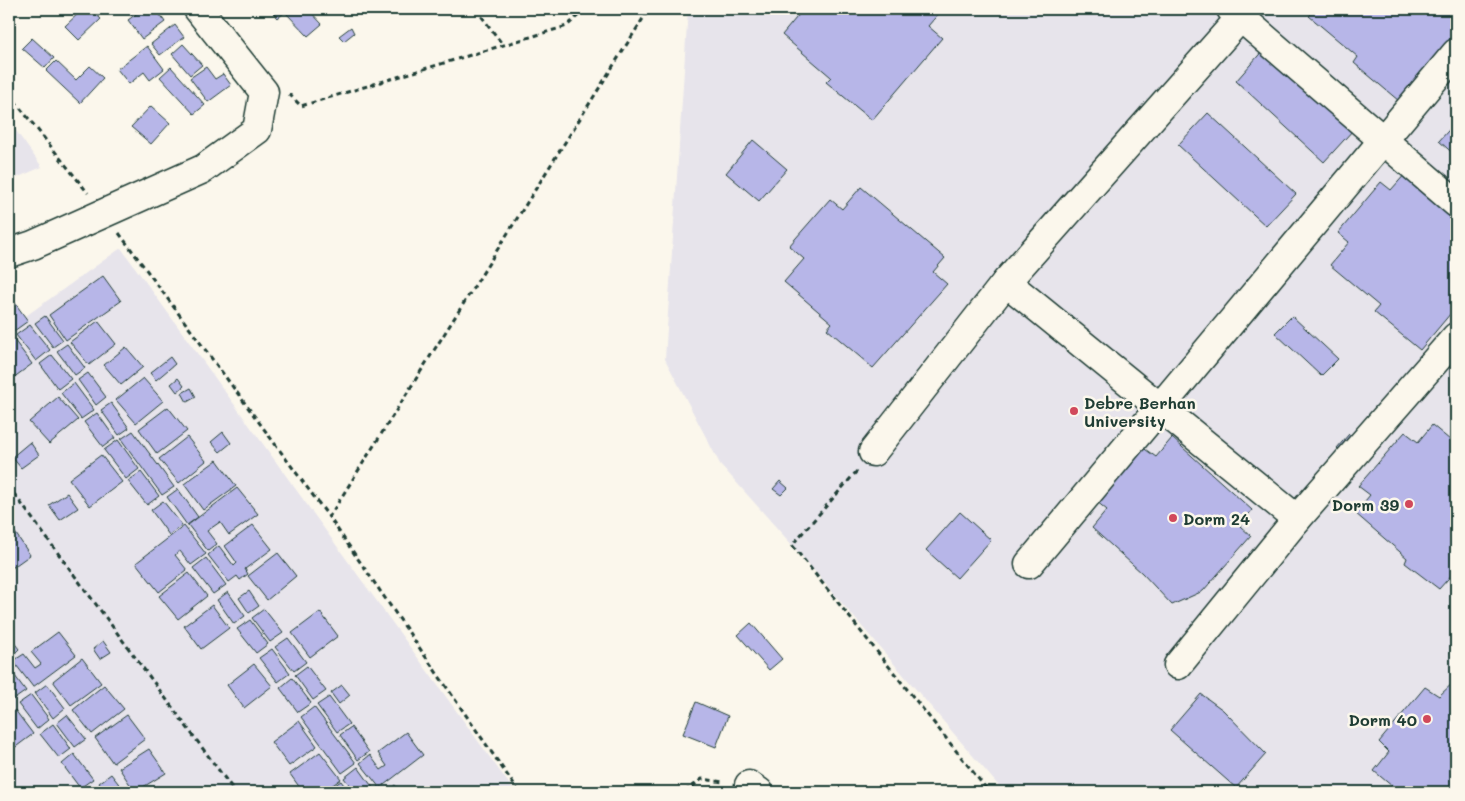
<svg xmlns="http://www.w3.org/2000/svg" width="1465" height="801" viewBox="0 0 1465 801" font-family="Mali,sans-serif">
  <style>
    .built { fill: #e7e4eb }
    .building { fill: #b7b6e8; stroke: #1f3d34 }
    .lines { fill: none; stroke-linecap: round; stroke-linejoin: round }
    .minor-casing { stroke: #1f3d34; stroke-width: 31 }
    .path { stroke: #1f3d34; stroke-width: 3; stroke-dasharray: 5 4; stroke-linecap: butt }
    .minor { stroke: #fbf7ec; stroke-width: 28 }
    .poi-dot { fill: #d1495b; stroke: #fbf7ec; stroke-width: 2 }
    .labels { text-anchor: middle; dominant-baseline: central; stroke-width: 5; stroke-linejoin: round; paint-order: stroke }
    .poi-label { font-size: 16px; font-weight: bold; fill: #1f3d34; stroke: #fbf7ec; text-anchor: start }
  </style>
  <rect width="100%" height="100%" fill="#fbf7ec"/>
  <filter id="ink" filterUnits="userSpaceOnUse"><feTurbulence type="fractalNoise" baseFrequency=".02" numOctaves="2"/><feDisplacementMap in="SourceGraphic" scale="10" xChannelSelector="R" yChannelSelector="G"/><feConvolveMatrix kernelMatrix="1 2 1 2 8 2 1 2 1" color-interpolation-filters="sRGB"/></filter>
  <g filter="url(#ink)">
    <g class="built">
      <polygon points="688,9 1456,9 1456,792 1004,792 792,545 720,464 665,359"/>
      <polygon points="9,121 42,167 9,181"/>
      <polygon points="121,248 515,792 9,792 9,328"/>
    </g>
    <g class="building">
      <polygon points="83,9 90,9 101,19 79,40 65,26"/>
      <polygon points="125,9 139,9 131,15"/>
      <polygon points="143,9 156,9 165,22 142,39 128,20"/>
      <polygon points="269,9 308,9 322,24 308,36 285,12 278,18"/>
      <polygon points="797,9 936,9 940,12 928,26 942,38 872,120 826,82 831,77 782,35 801,12"/>
      <polygon points="1316,9 1456,9 1456,34 1399,101 1354,63 1358,57 1309,16"/>
      <polygon points="175,25 184,37 160,55 151,44"/>
      <polygon points="351,27 354,33 344,41 339,36"/>
      <polygon points="32,38 54,58 45,68 22,48"/>
      <polygon points="183,44 202,65 190,75 172,54"/>
      <polygon points="147,46 164,69 150,80 144,72 129,84 117,69"/>
      <polygon points="1265,48 1354,129 1324,162 1236,81"/>
      <polygon points="56,61 76,80 90,66 103,78 80,103 46,71"/>
      <polygon points="171,67 205,105 194,114 160,77"/>
      <polygon points="206,67 215,79 223,74 231,85 208,102 190,78"/>
      <polygon points="151,106 170,123 151,144 131,127"/>
      <polygon points="1208,113 1296,194 1266,226 1178,145"/>
      <polygon points="1456,122 1456,156 1439,141"/>
      <polygon points="753,140 787,169 759,201 726,173"/>
      <polygon points="1406,173 1456,215 1456,307 1420,350 1374,312 1379,306 1330,265 1349,242 1338,233 1381,182 1391,190"/>
      <polygon points="861,187 945,258 933,272 947,284 873,368 827,329 832,323 784,282 804,259 789,246 830,199 842,209"/>
      <polygon points="103,276 121,301 66,340 49,315"/>
      <polygon points="10,296 28,321 14,331 9,323"/>
      <polygon points="45,316 63,340 53,347 35,323"/>
      <polygon points="1292,316 1338,359 1321,376 1275,333"/>
      <polygon points="98,321 116,344 89,365 70,342"/>
      <polygon points="30,325 50,350 36,361 16,335"/>
      <polygon points="14,340 32,364 9,381 9,344"/>
      <polygon points="67,344 85,368 75,375 57,351"/>
      <polygon points="126,347 143,367 121,385 104,365"/>
      <polygon points="52,355 71,379 58,389 40,364"/>
      <polygon points="170,357 175,364 156,380 150,373"/>
      <polygon points="88,373 106,397 96,405 78,380"/>
      <polygon points="143,378 163,401 136,423 116,400"/>
      <polygon points="178,378 184,386 177,392 171,384"/>
      <polygon points="74,383 94,410 81,419 61,393"/>
      <polygon points="191,388 196,397 187,402 182,393"/>
      <polygon points="58,397 78,420 49,444 29,422"/>
      <polygon points="111,403 129,428 119,435 101,410"/>
      <polygon points="168,407 187,431 157,454 139,429"/>
      <polygon points="97,413 115,438 103,447 84,422"/>
      <polygon points="1432,425 1456,445 1456,570 1439,589 1405,563 1407,558 1355,513 1370,495 1358,486 1405,432 1418,442"/>
      <polygon points="133,431 174,487 162,495 121,439"/>
      <polygon points="223,432 231,443 220,452 211,442"/>
      <polygon points="1349,434 1359,443 1346,457 1337,448"/>
      <polygon points="187,437 206,461 179,483 159,459"/>
      <polygon points="1172,438 1252,510 1240,526 1251,536 1203,591 1172,605 1142,573 1092,528 1107,510 1096,501 1142,447 1156,457"/>
      <polygon points="118,440 139,469 126,479 104,450"/>
      <polygon points="30,442 39,455 21,468 12,457"/>
      <polygon points="101,455 122,482 90,506 69,479"/>
      <polygon points="217,460 236,486 203,510 184,484"/>
      <polygon points="141,472 159,496 147,505 128,481"/>
      <polygon points="780,481 788,488 781,495 773,489"/>
      <polygon points="237,488 258,514 229,535 220,522 207,531 217,544 208,551 188,525"/>
      <polygon points="178,489 198,517 187,525 167,497"/>
      <polygon points="67,493 78,508 60,520 49,505"/>
      <polygon points="163,501 182,525 169,535 151,510"/>
      <polygon points="960,512 991,540 957,578 926,550"/>
      <polygon points="253,525 272,549 245,569 248,574 240,580 237,576 229,582 208,555 219,546 234,566 237,563 225,546"/>
      <polygon points="184,526 206,554 191,565 180,551 175,555 187,570 159,592 136,563"/>
      <polygon points="14,531 30,555 9,570 9,534"/>
      <polygon points="278,553 296,576 267,600 248,576"/>
      <polygon points="206,558 226,585 213,594 193,568"/>
      <polygon points="189,573 207,596 178,619 159,596"/>
      <polygon points="249,591 259,606 249,613 239,598"/>
      <polygon points="228,592 245,616 234,624 217,600"/>
      <polygon points="212,605 229,628 201,649 184,626"/>
      <polygon points="264,609 283,633 270,642 252,618"/>
      <polygon points="320,612 338,636 310,657 292,633"/>
      <polygon points="250,620 268,644 256,653 237,629"/>
      <polygon points="751,623 782,659 769,670 738,635"/>
      <polygon points="58,632 76,655 33,687 13,661 24,654 35,668 41,664 31,652"/>
      <polygon points="9,636 19,649 9,659"/>
      <polygon points="288,638 306,662 294,671 275,647"/>
      <polygon points="103,641 111,652 100,659 93,649"/>
      <polygon points="272,649 290,673 278,682 259,658"/>
      <polygon points="82,658 101,683 71,705 53,681"/>
      <polygon points="254,664 272,686 244,708 227,685"/>
      <polygon points="307,666 326,691 313,700 295,675"/>
      <polygon points="9,668 26,691 13,700 9,694"/>
      <polygon points="292,678 311,703 298,712 280,688"/>
      <polygon points="1456,680 1456,792 1399,792 1374,771 1389,752 1379,742 1425,687 1439,696"/>
      <polygon points="47,684 65,708 53,718 35,693"/>
      <polygon points="104,685 124,709 92,734 73,710"/>
      <polygon points="342,685 350,695 339,704 331,693"/>
      <polygon points="1201,694 1223,710 1266,754 1236,788 1170,730"/>
      <polygon points="31,695 49,719 37,729 18,704"/>
      <polygon points="329,697 349,724 337,732 317,705"/>
      <polygon points="696,702 728,716 716,747 683,734"/>
      <polygon points="314,707 356,763 342,773 301,717"/>
      <polygon points="15,710 33,734 9,752 9,715"/>
      <polygon points="67,715 86,739 75,747 57,723"/>
      <polygon points="127,715 145,739 113,763 95,738"/>
      <polygon points="299,721 317,746 289,766 271,742"/>
      <polygon points="53,724 71,749 59,758 40,734"/>
      <polygon points="351,727 369,752 358,760 340,735"/>
      <polygon points="406,732 423,755 380,788 360,763 370,755 381,770 387,766 378,753"/>
      <polygon points="149,749 166,773 135,792 119,768"/>
      <polygon points="320,752 341,779 323,792 303,792 290,774"/>
      <polygon points="74,754 93,779 80,788 62,764"/>
      <polygon points="358,767 376,792 355,792 344,778"/>
      <polygon points="111,774 125,792 105,792 99,783"/>
      <polygon points="341,781 349,792 325,792"/>
      <polygon points="395,785 401,792 386,792"/>
    </g>
    <g class="lines">
      <defs>
        <g id="minor">
          <polyline points="1231,9 1456,203"/>
          <polyline points="1248,9 1006,282 1297,519 1456,337"/>
          <polyline points="9,253 33,245 203,169 257,130 264,92 198,9"/>
          <polyline points="873,452 1006,282"/>
          <polyline points="1029,564 1456,53"/>
          <polyline points="1178,665 1297,519"/>
          <polyline points="749,785 759,792"/>
        </g>
      </defs>
      <use href="#minor" class="minor-casing"/>
      <g class="path">
        <polyline points="476,9 503,45"/>
        <polyline points="9,94 88,193"/>
        <polyline points="289,94 301,106 567,26 585,9"/>
        <polyline points="119,233 329,517"/>
        <polyline points="857,471 792,545 989,792"/>
        <polyline points="9,487 235,792"/>
        <polyline points="519,792 329,517 649,9"/>
        <polyline points="685,792 702,779 724,782"/>
      </g>
      <use href="#minor" class="minor"/>
    </g>
  </g>
  <g class="poi-dot">
    <circle cx="1074" cy="411" r="5"/>
    <circle cx="1409" cy="504" r="5"/>
    <circle cx="1173" cy="518" r="5"/>
    <circle cx="1427" cy="719" r="5"/>
  </g>
  <g class="labels">
    <g class="poi-label">
      <text x="1084" y="402">Debre Berhan<tspan x="1084" dy="18">University</tspan></text>
      <text x="1399" y="504" text-anchor="end">Dorm 39</text>
      <text x="1183" y="518">Dorm 24</text>
      <text x="1417" y="719" text-anchor="end">Dorm 40</text>
    </g>
  </g>
  <rect width="1465" height="801" fill="none" stroke="#fbf7ec" stroke-width="30"/>
  <rect x="15" y="15" width="1435" height="771" fill="none" stroke="#1f3d34" stroke-width="2" filter="url(#ink)"/>
</svg>
